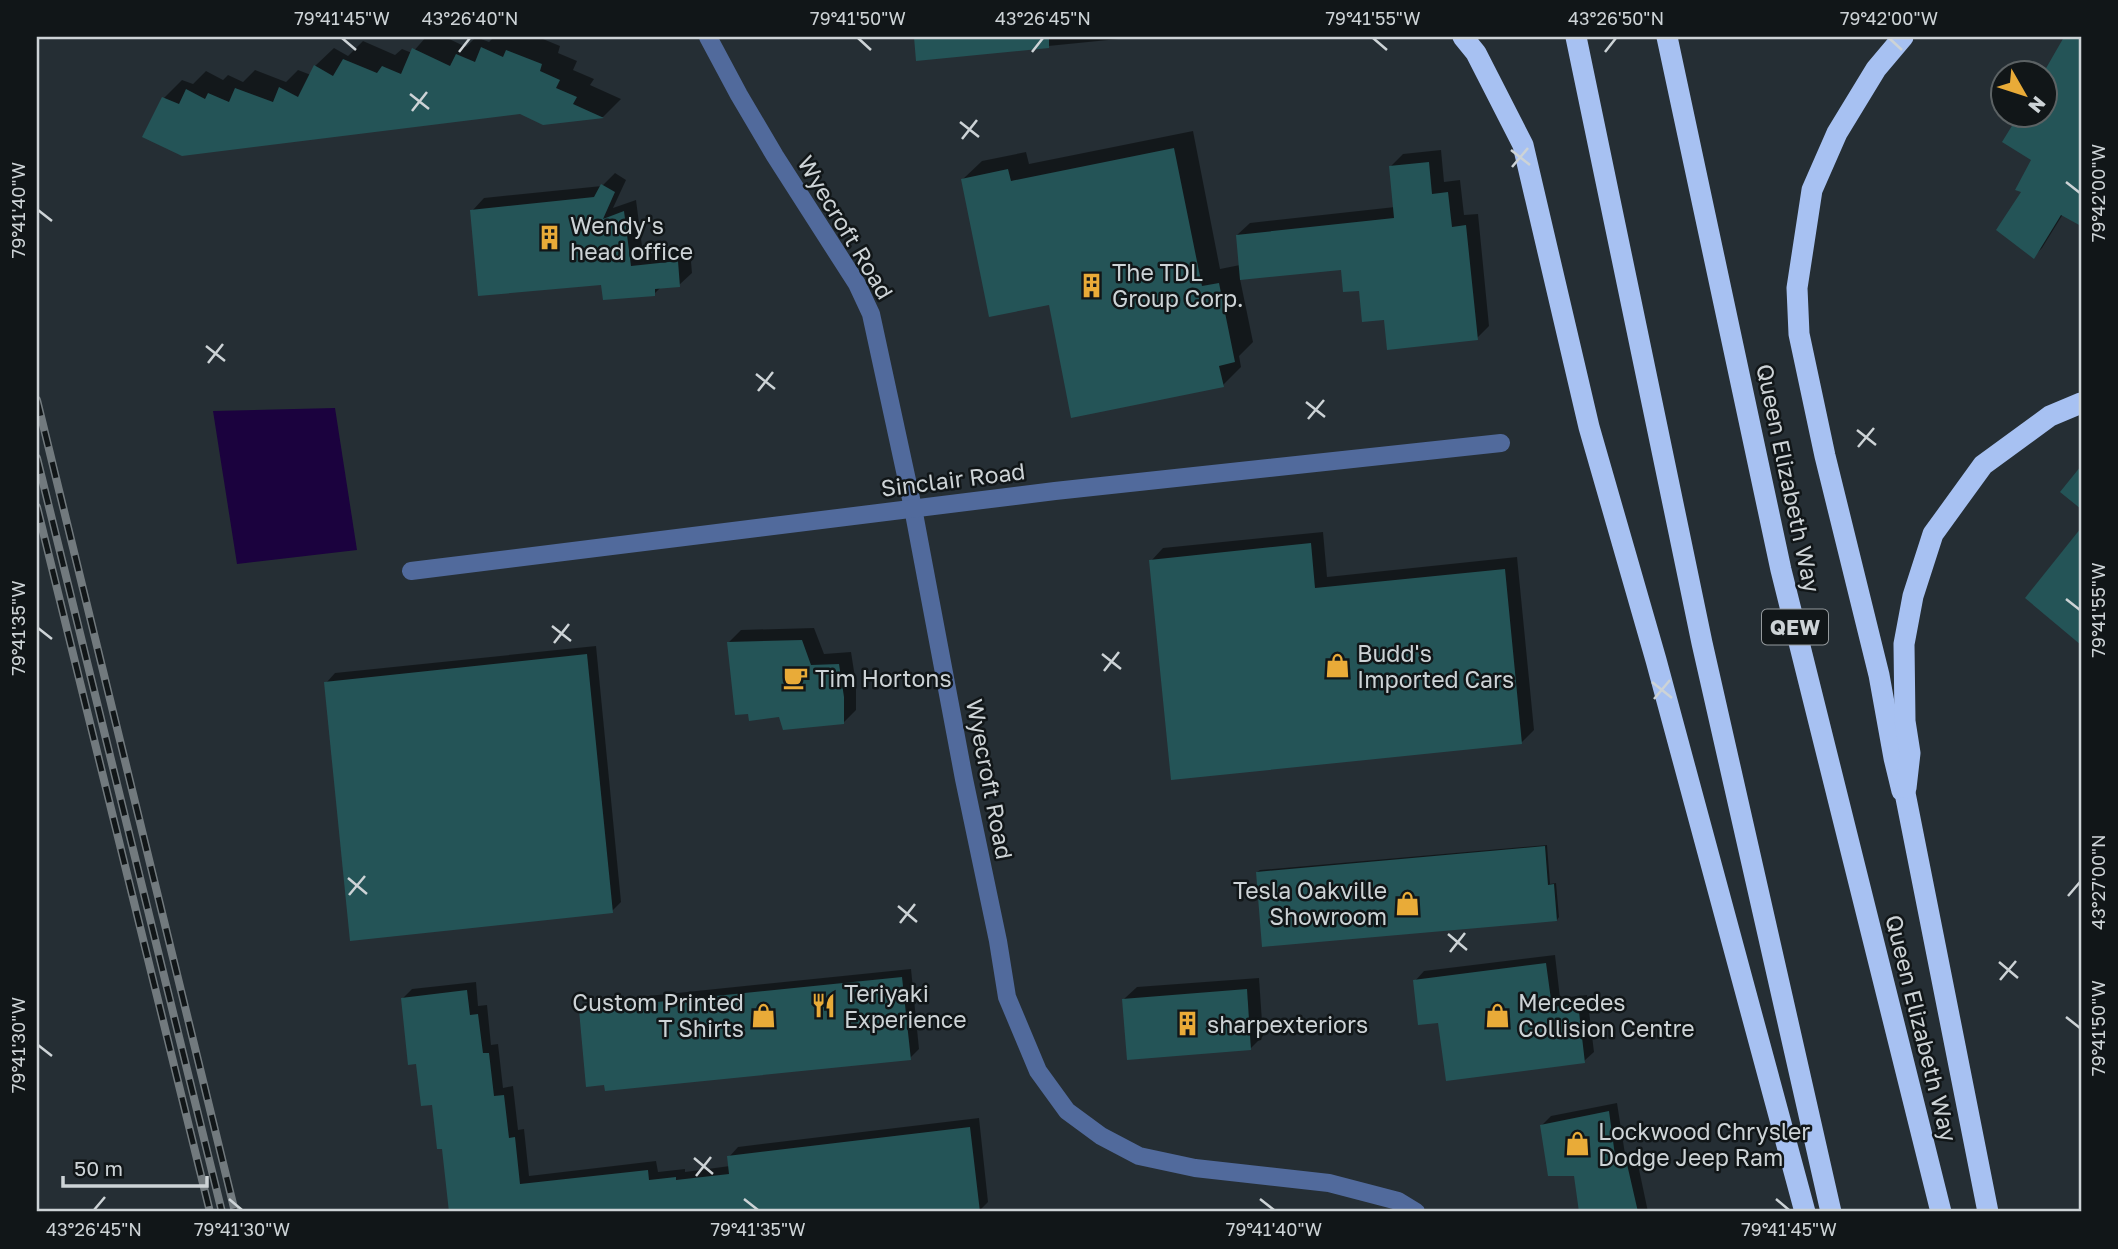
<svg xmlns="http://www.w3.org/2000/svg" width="2118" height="1249" viewBox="0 0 2118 1249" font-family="'Golos Text',sans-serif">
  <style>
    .water { fill: #1b023e }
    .shadow { fill: #0007 }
    .building { fill: #245457 }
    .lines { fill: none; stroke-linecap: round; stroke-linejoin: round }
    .minor { stroke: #516a9c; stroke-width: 18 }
    .highway { stroke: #a7c1f2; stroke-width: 21 }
    .rail-casing { stroke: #727a7e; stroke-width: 8 }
    .rail { stroke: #111618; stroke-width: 5; stroke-dasharray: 16; stroke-linecap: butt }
    .ticks { fill: none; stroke: #cdd3d6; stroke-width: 2.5 }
    .labels { text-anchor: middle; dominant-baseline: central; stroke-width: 5; stroke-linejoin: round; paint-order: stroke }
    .shield { fill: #111618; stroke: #959a9d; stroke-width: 2 }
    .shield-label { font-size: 21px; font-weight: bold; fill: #cdd3d6 }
    .poi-label { font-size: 23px; fill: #cdd3d6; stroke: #111618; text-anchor: start }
    .street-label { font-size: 23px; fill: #cdd3d6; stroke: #111618 }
    .neatline { fill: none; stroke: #cdd3d6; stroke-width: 2.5 }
    .ticks-label { font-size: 18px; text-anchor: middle; fill: #cdd3d6 }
  </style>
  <rect width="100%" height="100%" fill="#252e34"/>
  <polygon class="water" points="335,408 357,550 237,564 213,411"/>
  <g class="shadow">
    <polygon points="426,37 445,37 466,47 476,37 489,42 494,37 538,37 560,46 558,53 577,61 573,70 594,79 590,85 621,99 603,117 544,123 520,112 182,154 164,98 182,80 193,84 206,71 223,80 228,75 243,82 255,70 286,82 298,70 311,75 315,66 334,48 348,56 363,41 395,55 402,49 412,53"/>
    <polygon points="916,37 1138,37 917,59"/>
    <polygon points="2066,37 2081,37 2081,224 2063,214 2042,248 2033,257 2023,191 2033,160 2004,142 2020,116 2044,116 2044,74"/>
    <polygon points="1193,131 1220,269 1240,265 1237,235 1250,223 1395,207 1391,166 1403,154 1441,150 1444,182 1460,180 1464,215 1478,214 1489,326 1477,338 1386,318 1342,268 1240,279 1253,342 1239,356 1241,367 1223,385 1050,303 963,179 982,161 1026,152 1029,164"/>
    <polygon points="615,173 626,180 613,208 636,200 643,254 690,250 692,273 679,285 661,287 654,294 603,283 472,211 484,198 602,186"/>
    <polygon points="2081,531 2081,642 2027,598"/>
    <polygon points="1323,532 1327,577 1517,557 1534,730 1522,742 1151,561 1163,548"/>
    <polygon points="814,628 824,654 851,652 856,684 856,710 844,722 750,712 729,642 741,630"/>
    <polygon points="596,646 621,902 612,911 326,683 335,673"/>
    <polygon points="1547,845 1550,884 1556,883 1559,917 1557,920 1257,872 1260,870"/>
    <polygon points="1555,955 1560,998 1587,995 1594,1052 1584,1061 1440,1021 1415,981 1424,971"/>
    <polygon points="911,969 919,1049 910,1058 581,1011 590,1002"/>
    <polygon points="1259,978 1263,1036 1251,1048 1124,999 1137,987"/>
    <polygon points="476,982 478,1006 487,1005 491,1045 498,1044 503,1088 513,1086 518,1130 524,1129 529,1176 656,1161 658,1172 685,1169 685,1172 730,1166 729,1157 738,1147 979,1118 988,1202 979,1211 970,1212 451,1212 444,1147 433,1103 418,1062 403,998 412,989"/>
    <polygon points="1617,1103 1625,1154 1636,1155 1648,1212 1581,1212 1576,1174 1542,1125 1551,1116"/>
  </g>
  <g class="building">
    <polygon points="914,37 1049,37 1049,48 916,61"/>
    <polygon points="2064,37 2081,37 2081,226 2061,215 2034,259 1996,230 2021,192 2015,190 2031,160 2002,142 2018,116 2045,116 2045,70"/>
    <polygon points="481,47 503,57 506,50 542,64 540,71 560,80 556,88 577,97 573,104 604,118 543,125 520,114 182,156 142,137 162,97 179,104 186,89 205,99 208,93 229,102 235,88 273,102 279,87 298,97 314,65 333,76 343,59 377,73 382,66 401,74 412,48 450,66 456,54 475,62"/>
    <polygon points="1174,148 1202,286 1219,283 1235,362 1219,366 1224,387 1071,418 1049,305 989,317 961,179 1008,169 1011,181"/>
    <polygon points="1429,162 1432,194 1448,192 1452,227 1466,225 1478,340 1387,350 1384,320 1362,322 1359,291 1343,292 1341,270 1240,280 1236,235 1394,218 1389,166"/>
    <polygon points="601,184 615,192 603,219 624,211 631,266 678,261 680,287 655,289 655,296 603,300 601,285 478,296 470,210 594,197"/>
    <polygon points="2081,466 2081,509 2060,492"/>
    <polygon points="2081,528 2081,645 2025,598"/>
    <polygon points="1311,543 1315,588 1505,569 1522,744 1171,780 1149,560"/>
    <polygon points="802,640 811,665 839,664 844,697 844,724 783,730 779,717 749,721 748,714 735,715 727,642"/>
    <polygon points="587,654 613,913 350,941 324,682"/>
    <polygon points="1545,846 1548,885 1554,884 1557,921 1262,947 1256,872"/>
    <polygon points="1546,963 1552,1007 1578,1003 1585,1063 1446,1081 1438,1023 1418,1025 1413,980"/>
    <polygon points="902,977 911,1060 605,1091 604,1085 586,1087 579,1010"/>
    <polygon points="1247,989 1251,1050 1127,1060 1122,999"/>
    <polygon points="467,990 470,1015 478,1014 483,1053 489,1053 494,1096 504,1095 509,1138 515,1137 520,1184 648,1170 649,1180 676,1177 676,1180 729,1174 727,1156 970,1127 980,1212 449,1212 442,1149 437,1149 432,1105 421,1106 416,1064 408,1065 401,998"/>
    <polygon points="1609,1111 1616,1163 1627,1164 1638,1212 1579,1212 1574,1176 1548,1176 1540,1125"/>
  </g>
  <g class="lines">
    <g class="minor">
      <polyline points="708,37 739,95 775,156 857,284 871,314 913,508 964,779 998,941 1007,997 1038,1071 1067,1111 1101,1136 1139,1156 1195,1168 1329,1183 1398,1201 1416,1212"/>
      <polyline points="411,571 1055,491 1501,443"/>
    </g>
    <g class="highway">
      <polyline points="1463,37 1476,53 1523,145 1589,427 1656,660 1805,1212"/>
      <polyline points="1576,37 1702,643 1831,1212"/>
      <polyline points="1667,37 1781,570 1941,1212"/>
      <polyline points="1903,37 1876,69 1837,133 1812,190 1797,288 1799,334 1825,456 1879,675 1894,758 1902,791 1905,793 1988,1212"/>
      <polyline points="1906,788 1910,753 1905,721 1904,644 1913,596 1933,534 1983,465 2050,416 2081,403"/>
    </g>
    <defs>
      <g id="rail">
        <polyline points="37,400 235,1212"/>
        <polyline points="37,458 222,1212"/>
        <polyline points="37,507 210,1212"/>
      </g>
    </defs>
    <use href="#rail" class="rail-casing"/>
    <use href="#rail" class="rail"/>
  </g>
  <path class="ticks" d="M342 38 356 50M858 38 871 50M1373 38 1387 50M1889 38 1902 50M459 52 470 38M1032 52 1043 38M1605 52 1616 38M410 94 429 109M412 111 427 92M960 122 979 137M962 139 977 120M1511 150 1530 165M1512 167 1528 148M2066 182 2080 193M38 210 52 221M206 346 225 361M208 363 223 344M756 374 775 389M758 391 773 372M1306 402 1325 417M1308 419 1324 400M1857 430 1876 445M1858 447 1874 428M2066 599 2080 610M552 626 571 641M38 628 52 639M554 643 569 624M1102 654 1121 669M1104 671 1119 652M1652 682 1672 698M1654 699 1670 680M348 878 367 894M349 895 365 876M2068 896 2080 882M898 906 917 922M900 923 915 904M1448 934 1467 950M1450 952 1465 933M1999 962 2018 978M2000 980 2016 961M2066 1017 2080 1028M38 1045 52 1056M694 1158 713 1174M696 1176 711 1157M229 1199 242 1210M744 1199 758 1210M1260 1199 1274 1210M1776 1199 1789 1210M94 1210 105 1197"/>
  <defs>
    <symbol id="building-bare" viewBox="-9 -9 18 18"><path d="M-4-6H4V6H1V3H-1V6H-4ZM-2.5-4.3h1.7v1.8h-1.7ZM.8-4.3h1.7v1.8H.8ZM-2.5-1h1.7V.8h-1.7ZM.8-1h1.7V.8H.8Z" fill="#e9ab38" stroke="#111618" stroke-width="2.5" paint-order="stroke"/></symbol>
    <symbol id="shop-bare" viewBox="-9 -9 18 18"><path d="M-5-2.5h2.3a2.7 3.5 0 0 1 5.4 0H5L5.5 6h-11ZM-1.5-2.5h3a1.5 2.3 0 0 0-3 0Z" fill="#e9ab38" stroke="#111618" stroke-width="2.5" paint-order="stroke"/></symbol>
    <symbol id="cafe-bare" viewBox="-9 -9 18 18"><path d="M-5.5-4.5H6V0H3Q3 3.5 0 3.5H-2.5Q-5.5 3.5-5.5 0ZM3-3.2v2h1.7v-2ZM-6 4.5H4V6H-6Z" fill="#e9ab38" stroke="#111618" stroke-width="2.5" paint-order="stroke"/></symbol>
    <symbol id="restaurant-bare" viewBox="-9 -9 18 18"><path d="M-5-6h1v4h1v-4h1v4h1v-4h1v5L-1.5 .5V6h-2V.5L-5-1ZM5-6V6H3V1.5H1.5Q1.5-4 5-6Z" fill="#e9ab38" stroke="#111618" stroke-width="2.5" paint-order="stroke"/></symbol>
  </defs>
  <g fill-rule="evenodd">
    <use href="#building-bare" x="532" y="220" width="35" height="35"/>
    <use href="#building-bare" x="1074" y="268" width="35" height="35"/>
    <use href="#shop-bare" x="1320" y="648" width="35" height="35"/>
    <use href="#cafe-bare" x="778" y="660" width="35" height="35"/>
    <use href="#shop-bare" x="1390" y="886" width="35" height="35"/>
    <use href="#restaurant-bare" x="806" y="988" width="35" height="35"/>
    <use href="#shop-bare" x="746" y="998" width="35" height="35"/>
    <use href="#shop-bare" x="1480" y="998" width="35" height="35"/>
    <use href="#building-bare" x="1170" y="1006" width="35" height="35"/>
    <use href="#shop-bare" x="1560" y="1126" width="35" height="35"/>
  </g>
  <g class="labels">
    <rect class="shield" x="1762" y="609.5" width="66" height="35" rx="5"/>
    <g class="shield-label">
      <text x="1795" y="627">QEW</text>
    </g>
    <g class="poi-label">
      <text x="570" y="225">Wendy's<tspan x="570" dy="26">head office</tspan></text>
      <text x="1112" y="272">The TDL<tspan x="1112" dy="26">Group Corp.</tspan></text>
      <text x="1357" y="653">Budd's<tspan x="1357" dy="26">Imported Cars</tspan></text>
      <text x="815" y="678">Tim Hortons</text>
      <text x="1387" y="890" text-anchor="end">Tesla Oakville<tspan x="1387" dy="26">Showroom</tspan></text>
      <text x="844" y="993">Teriyaki<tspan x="844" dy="26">Experience</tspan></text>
      <text x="744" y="1002" text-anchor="end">Custom Printed<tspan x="744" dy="26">T Shirts</tspan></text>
      <text x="1518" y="1002">Mercedes<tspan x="1518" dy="26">Collision Centre</tspan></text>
      <text x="1207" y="1024">sharpexteriors</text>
      <text x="1598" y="1131">Lockwood Chrysler<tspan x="1598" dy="26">Dodge Jeep Ram</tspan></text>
    </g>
    <g class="street-label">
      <text transform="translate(846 227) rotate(59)">Wyecroft Road</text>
      <text transform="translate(1789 478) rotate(78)">Queen Elizabeth Way</text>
      <text transform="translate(953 479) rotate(-7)">Sinclair Road</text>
      <text transform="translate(990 779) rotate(79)">Wyecroft Road</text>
      <text transform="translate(1922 1028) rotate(76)">Queen Elizabeth Way</text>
    </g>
  </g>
  <rect width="2118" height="1249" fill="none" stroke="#111618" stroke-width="77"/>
  <g transform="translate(2024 94) rotate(129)"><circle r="33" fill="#111618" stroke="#5c6264" stroke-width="2"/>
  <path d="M0-5L12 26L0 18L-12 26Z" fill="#e9ab38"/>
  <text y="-10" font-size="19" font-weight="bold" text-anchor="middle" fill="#cdd3d6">N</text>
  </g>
  <path d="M63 1176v10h144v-10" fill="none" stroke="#cdd3d6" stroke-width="3.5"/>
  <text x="74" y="1176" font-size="21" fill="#cdd3d6" stroke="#111618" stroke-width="5" paint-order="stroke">50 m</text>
  <rect x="38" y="38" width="2042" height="1172" class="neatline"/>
  <g class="ticks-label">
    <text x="342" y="25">79°41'45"W</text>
    <text x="470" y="25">43°26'40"N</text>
    <text x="858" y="25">79°41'50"W</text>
    <text x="1043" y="25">43°26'45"N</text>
    <text x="1373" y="25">79°41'55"W</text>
    <text x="1616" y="25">43°26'50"N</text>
    <text x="1889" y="25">79°42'00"W</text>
    <text transform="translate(2099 193) rotate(-90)" y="6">79°42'00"W</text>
    <text transform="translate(19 210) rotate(-90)" y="6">79°41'40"W</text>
    <text transform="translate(2099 610) rotate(-90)" y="6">79°41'55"W</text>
    <text transform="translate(19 628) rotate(-90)" y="6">79°41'35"W</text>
    <text transform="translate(2099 882) rotate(-90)" y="6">43°27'00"N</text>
    <text transform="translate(2099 1028) rotate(-90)" y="6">79°41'50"W</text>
    <text transform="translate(19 1045) rotate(-90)" y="6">79°41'30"W</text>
    <text x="94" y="1236">43°26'45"N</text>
    <text x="242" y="1236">79°41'30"W</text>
    <text x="758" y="1236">79°41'35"W</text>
    <text x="1274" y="1236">79°41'40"W</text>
    <text x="1789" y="1236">79°41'45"W</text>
  </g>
</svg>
